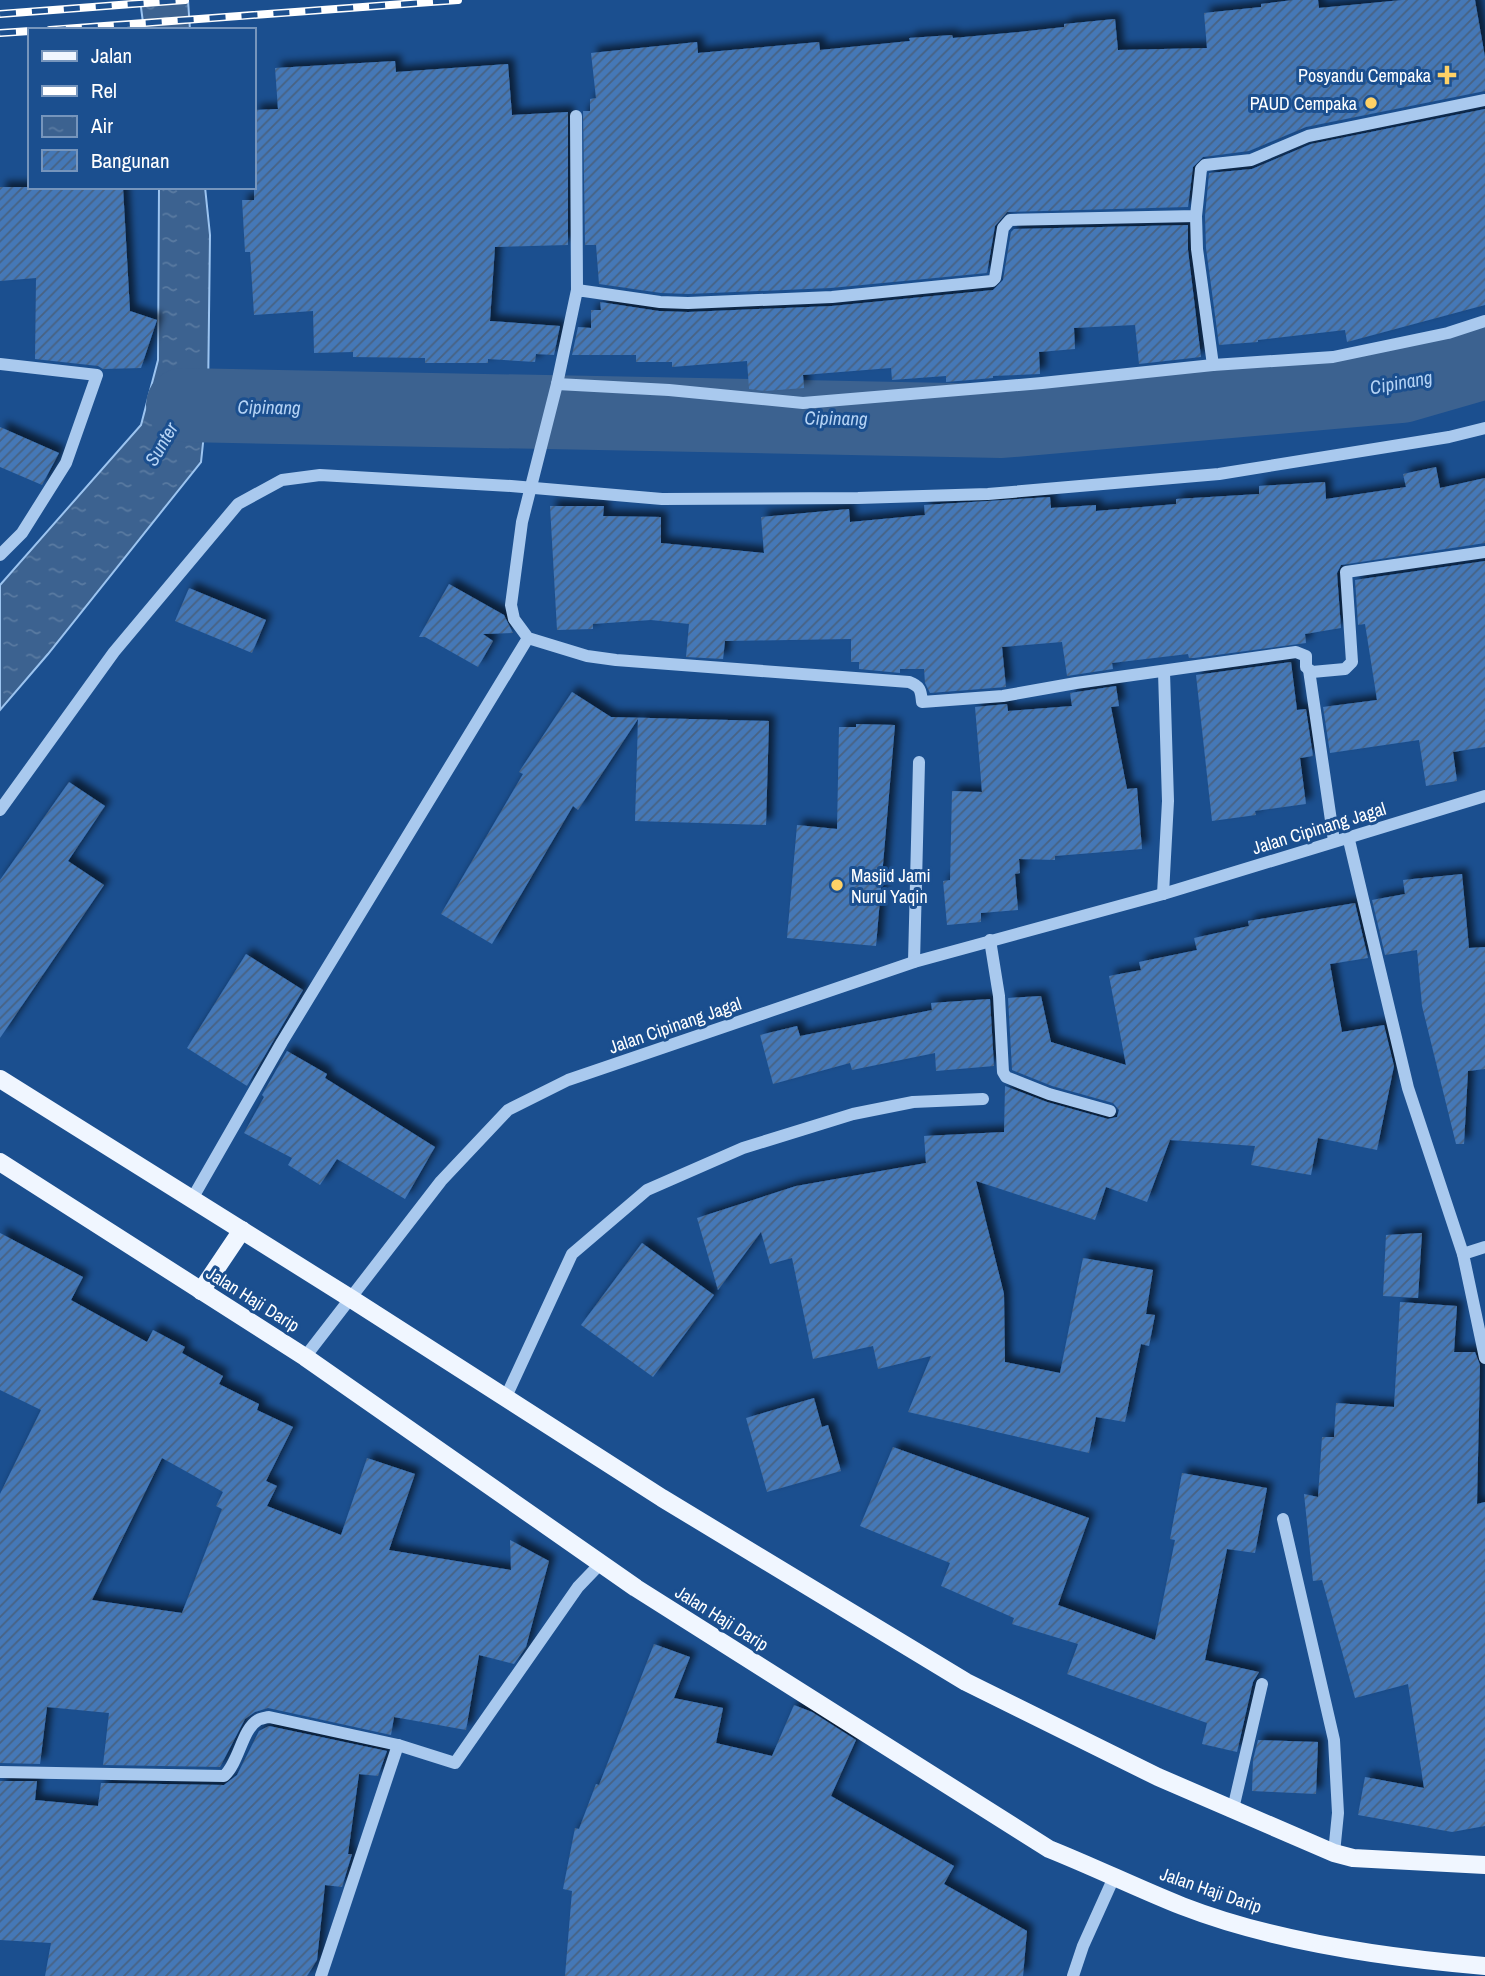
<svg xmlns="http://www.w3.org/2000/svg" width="1485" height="1976" viewBox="0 0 1485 1976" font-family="'Archivo Narrow',sans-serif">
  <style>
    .water { fill: url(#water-ripples); stroke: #9cc4f0; stroke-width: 2 }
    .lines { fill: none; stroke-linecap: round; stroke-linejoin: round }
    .river { stroke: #3c6290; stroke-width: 74 }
    .building { fill: url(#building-hatch); fill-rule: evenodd; filter: url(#shadow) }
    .minor { stroke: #a9c9ee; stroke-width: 12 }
    .major { stroke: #f0f6ff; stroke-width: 18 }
    .rail-casing { stroke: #fff; stroke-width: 8 }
    .rail { stroke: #1b4f8f; stroke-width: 5; stroke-dasharray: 16; stroke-linecap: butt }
    .poi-dot { fill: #ffd166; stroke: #1b4f8f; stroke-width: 2.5 }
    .labels { text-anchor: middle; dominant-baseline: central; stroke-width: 6; stroke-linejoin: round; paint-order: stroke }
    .poi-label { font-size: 18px; fill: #fff; stroke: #1b4f8f; text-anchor: end }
    .street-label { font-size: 18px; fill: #fff; stroke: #1b4f8f }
    .water-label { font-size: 19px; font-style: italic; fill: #b5d3f5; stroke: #1b4f8f }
  </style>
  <defs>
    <pattern id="water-ripples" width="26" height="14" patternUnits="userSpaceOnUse" patternTransform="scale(1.75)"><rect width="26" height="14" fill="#3c6290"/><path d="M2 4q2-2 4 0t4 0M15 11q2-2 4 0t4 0" fill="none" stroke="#597aa1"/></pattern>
    <pattern id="building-hatch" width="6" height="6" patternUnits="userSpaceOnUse" patternTransform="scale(1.75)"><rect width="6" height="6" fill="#4478b7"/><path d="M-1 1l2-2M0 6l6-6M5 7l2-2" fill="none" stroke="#486282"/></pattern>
    <filter id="shadow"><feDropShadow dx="6" dy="-6" stdDeviation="3.5" flood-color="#0009"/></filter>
  </defs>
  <rect width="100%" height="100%" fill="#1b4f8f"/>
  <g class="water">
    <polygon points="140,0 188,0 190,30 144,30"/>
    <polygon points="159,187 205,187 210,235 208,396 201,462 48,654 0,710 0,585 141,425 158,360"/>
  </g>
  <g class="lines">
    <polyline class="river" points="183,405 1002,421 1402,386 1485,362"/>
  </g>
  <g class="building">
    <polygon points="1293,0 1318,0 1319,8 1402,0 1475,0 1485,57 1485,91 1306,127 1249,151 1203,157 1193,167 1188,207 1007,212 995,226 987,273 831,288 688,294 661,293 599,284 596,245 585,245 583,111 590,111 590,99 596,98 591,53 697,42 698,53 819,42 820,50 910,41 909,38 952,35 953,38 1019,32 1064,27 1064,24 1115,19 1118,50 1207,48 1204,13 1261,7 1261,4"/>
    <polygon points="395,61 396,72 508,64 512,115 568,112 568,245 495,247 490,321 560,326 554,355 536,354 535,362 488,359 488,363 425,363 425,358 353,357 353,352 314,353 313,311 254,315 250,252 245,252 242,200 254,200 254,110 278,109 275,68"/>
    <polygon points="1485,109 1485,305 1347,342 1345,330 1258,340 1258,342 1219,345 1206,248 1205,216 1209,173 1252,169 1311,144"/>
    <polygon points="0,187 123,187 130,311 157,320 141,368 103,369 98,366 35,359 36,278 0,281"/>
    <polygon points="1188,225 1188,250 1201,357 1139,364 1135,325 1074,328 1075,349 1039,352 1040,374 993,376 993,378 946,382 946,376 892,380 891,368 803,375 804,388 765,391 749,389 747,361 672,367 672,362 636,362 636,355 572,355 578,327 591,328 591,310 601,310 600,302 659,311 688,312 832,306 993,290 1003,280 1011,232 1014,229"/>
    <polygon points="0,427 59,453 42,485 0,467"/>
    <polygon points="1436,467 1440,488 1485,478 1485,543 1341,565 1337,573 1341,628 1305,634 1306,643 1194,658 1189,658 1188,654 1112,663 1113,669 1067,676 1062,642 1002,647 1006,687 930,693 925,683 924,669 900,669 900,673 859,669 859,662 851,662 851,639 725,641 723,659 686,657 689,624 651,620 593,624 593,629 557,630 550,506 604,506 603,516 661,517 661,543 764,553 761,517 849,509 850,522 925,515 924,505 1050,497 1051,508 1096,505 1096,511 1176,504 1176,499 1259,494 1259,486 1325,482 1326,499 1406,487 1403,474"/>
    <polygon points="1485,561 1485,747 1453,752 1457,781 1426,786 1419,740 1330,753 1323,707 1377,700 1365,624 1358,625 1355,580"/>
    <polygon points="449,584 504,615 513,633 483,634 493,641 478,667 425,637 419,637"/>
    <polygon points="189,588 266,620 252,653 175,621"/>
    <polygon points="1291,662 1297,710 1306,709 1313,756 1300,758 1306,804 1255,811 1256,815 1212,821 1196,675"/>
    <polygon points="1116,686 1119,706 1111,707 1127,789 1137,788 1142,849 1055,856 1055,860 1019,859 1020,873 1015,874 1018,910 981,913 981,922 947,925 943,881 950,880 952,791 982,792 975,707 1007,704 1008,711 1072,706 1070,693"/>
    <polygon points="572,692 611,717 769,721 766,825 635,821 638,719 578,810 573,806 492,944 441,914 523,774 519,772"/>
    <polygon points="856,724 895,725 876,946 787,938 797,825 837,829 839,727 856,727"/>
    <polygon points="69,782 105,806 68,861 104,885 0,1038 0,880"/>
    <polygon points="1462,874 1469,948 1485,947 1485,1069 1468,1071 1464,1144 1456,1144 1422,1006 1417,950 1385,955 1372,900 1405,894 1403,880"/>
    <polygon points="1355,903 1368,958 1330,964 1342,1032 1384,1025 1394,1066 1377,1150 1318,1138 1311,1175 1251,1165 1255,1146 1170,1140 1147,1202 1106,1187 1095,1220 976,1181 1004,1294 1005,1362 1060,1373 1083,1258 1153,1270 1146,1314 1155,1315 1149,1346 1141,1344 1125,1422 1096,1417 1089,1453 908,1412 931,1356 878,1369 873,1346 813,1359 792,1258 770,1264 761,1232 718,1290 697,1218 796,1186 926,1163 924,1136 1004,1132 1005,1086 1047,1102 1108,1119 1117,1117 1119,1110 1113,1103 1052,1086 1012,1070 1008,998 1041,996 1051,1042 1126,1065 1109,976 1141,970 1139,962 1197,950 1194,938 1249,926 1248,921"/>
    <polygon points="246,954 303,990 247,1086 187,1048"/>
    <polygon points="990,999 994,1066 936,1071 935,1053 852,1070 850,1063 773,1084 760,1035 797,1026 800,1036 932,1010 931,1003"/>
    <polygon points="287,1051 327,1074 325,1078 435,1147 405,1199 337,1159 320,1185 288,1165 292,1158 244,1133 264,1097 262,1095"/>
    <path d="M0 1233 83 1277 71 1300 147 1342 153 1330 185 1347 182 1353 223 1376 219 1384 259 1404 257 1410 293 1427 266 1481 277 1486 267 1506 341 1535 367 1458 415 1474 389 1550 511 1570 510 1540 549 1561 526 1647 514 1664 479 1655 466 1730 394 1717 391 1735 268 1708 255 1712 245 1719 220 1767 103 1765 109 1713 47 1707 40 1764 0 1763V1494L41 1410 0 1390ZM162 1458 223 1492 216 1506 222 1509 182 1613 92 1600Z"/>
    <polygon points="1422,1233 1418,1298 1383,1296 1386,1235"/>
    <polygon points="642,1243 714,1295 653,1377 581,1325"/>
    <polygon points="1400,1302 1457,1306 1454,1352 1475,1352 1480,1365 1477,1504 1485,1502 1485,1826 1452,1832 1358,1815 1365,1777 1424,1788 1408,1684 1355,1698 1322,1580 1313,1581 1304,1494 1318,1497 1322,1437 1334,1437 1336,1403 1394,1407"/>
    <polygon points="814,1398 822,1427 828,1425 841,1471 767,1492 746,1418"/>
    <polygon points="893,1447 1089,1518 1058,1605 1155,1640 1175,1540 1170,1539 1182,1473 1267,1488 1255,1553 1227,1549 1205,1660 1259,1672 1253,1682 1237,1752 1202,1744 1207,1723 1067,1674 1078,1644 1012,1624 1014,1618 941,1586 950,1563 860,1526"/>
    <polygon points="654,1644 690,1657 674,1698 723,1708 716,1743 772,1756 794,1705 812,1712 856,1740 831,1796 954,1866 944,1884 1027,1931 1023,1976 565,1976 572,1891 563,1889 575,1828 579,1829 596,1784 599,1785"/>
    <polygon points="269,1726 387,1751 378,1776 359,1774 348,1854 352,1854 342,1887 325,1885 317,1960 307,1976 45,1976 51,1943 0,1940 0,1781 37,1781 35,1800 98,1806 101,1783 224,1785 237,1775 259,1731"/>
    <polygon points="1258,1740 1318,1742 1316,1794 1252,1791 1253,1760"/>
  </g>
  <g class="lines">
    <g class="minor">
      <path d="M1485 100 1308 136 1251 160 1205 165 1201 169 1196 216 1010 220 1003 228 995 278 992 281 832 297 688 303 660 302 577 290 557 384 522 522 511 605 514 619 528 638 587 656 616 660 909 682C920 686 921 690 922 702L1003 696 1076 683 1296 652 1306 656V667L1312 672 1345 669 1352 662 1346 572 1485 552"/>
      <polyline points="576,116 577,290"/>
      <polyline points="1196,216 1197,249 1213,365"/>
      <polyline points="0,364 97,375 66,463 22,533 0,555"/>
      <polyline points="557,384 669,390 803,403 1042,383 1213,365 1333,357 1448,333 1485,321"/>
      <polyline points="1309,670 1334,841"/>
      <polyline points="0,810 114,652 238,504 282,480 320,475 511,486 662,499 858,498 988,494 1219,474 1449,437 1485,428"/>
      <polyline points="1348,836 1408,1088 1463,1254"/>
      <polyline points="1163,894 1168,801 1164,672"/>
      <polyline points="990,940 999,996 1003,1072 1006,1077 1049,1094 1110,1111"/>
      <polyline points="914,962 919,762"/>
      <polyline points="192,1199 282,1042 528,638"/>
      <polyline points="1485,1247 1463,1254 1485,1358"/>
      <polyline points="305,1357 441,1181 508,1110 568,1080 914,962 1163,894 1485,796"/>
      <polyline points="505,1399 572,1254 647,1190 743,1148 853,1114 913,1102 983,1099"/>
      <polyline points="1283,1519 1334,1740 1338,1813 1334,1853"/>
      <path d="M0 1772 224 1776C239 1763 242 1729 258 1720 259 1719 268 1717 269 1717L398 1745 455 1763 578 1587 601 1563"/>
      <polyline points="1233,1809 1262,1684"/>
      <polyline points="321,1976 398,1745"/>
      <polyline points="1073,1976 1083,1946 1115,1875"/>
    </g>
    <g class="major">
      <polyline points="0,1079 350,1298 662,1498 966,1682 1158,1777 1334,1853 1353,1858 1485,1865"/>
      <path d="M0 1162 305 1357 636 1588 1049 1849C1094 1867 1137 1888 1182 1906 1272 1941 1388 1958 1485 1966"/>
      <polyline points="201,1291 242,1230"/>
    </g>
    <defs>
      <g id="rail">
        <polyline points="0,14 185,0"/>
        <polyline points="50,30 458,0"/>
        <polyline points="0,33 30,31"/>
      </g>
    </defs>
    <use href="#rail" class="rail-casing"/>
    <use href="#rail" class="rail"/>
  </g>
  <g class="poi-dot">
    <path d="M1443.5 64.5h7v7h7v7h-7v7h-7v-7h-7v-7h7z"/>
    <circle cx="1371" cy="103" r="7"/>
    <circle cx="837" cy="885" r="7"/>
  </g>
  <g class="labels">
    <g class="poi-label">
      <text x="1431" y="75">Posyandu Cempaka</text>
      <text x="1357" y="103">PAUD Cempaka</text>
      <text x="851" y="875" text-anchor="start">Masjid Jami<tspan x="851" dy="21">Nurul Yaqin</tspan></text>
    </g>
    <g class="street-label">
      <text transform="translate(1319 828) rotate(-17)">Jalan Cipinang Jagal</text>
      <text transform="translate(675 1025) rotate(-19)">Jalan Cipinang Jagal</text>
      <text transform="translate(253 1299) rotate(32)">Jalan Haji Darip</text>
      <text transform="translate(722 1618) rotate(32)">Jalan Haji Darip</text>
      <text transform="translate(1211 1890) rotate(19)">Jalan Haji Darip</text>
    </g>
    <g class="water-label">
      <text transform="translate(1401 382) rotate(-10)">Cipinang</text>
      <text transform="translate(269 407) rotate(1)">Cipinang</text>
      <text transform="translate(836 418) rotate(1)">Cipinang</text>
      <text transform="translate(161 444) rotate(-60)">Sunter</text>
    </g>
  </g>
  <rect x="28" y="28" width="228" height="161" fill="#1b4f8f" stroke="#7695bc" stroke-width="2"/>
  <rect x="42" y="51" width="35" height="10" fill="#f0f6ff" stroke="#7695bc" stroke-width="2"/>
  <text x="91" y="63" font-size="21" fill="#ffffff">Jalan</text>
  <rect x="42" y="86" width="35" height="10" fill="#ffffff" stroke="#7695bc" stroke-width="2"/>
  <text x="91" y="98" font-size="21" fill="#ffffff">Rel</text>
  <rect x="42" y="116" width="35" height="21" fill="url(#water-ripples)" stroke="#7695bc" stroke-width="2"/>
  <text x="91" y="133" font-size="21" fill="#ffffff">Air</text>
  <rect x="42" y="150" width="35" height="21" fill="url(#building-hatch)" stroke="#7695bc" stroke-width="2"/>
  <text x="91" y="168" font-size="21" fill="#ffffff">Bangunan</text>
</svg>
